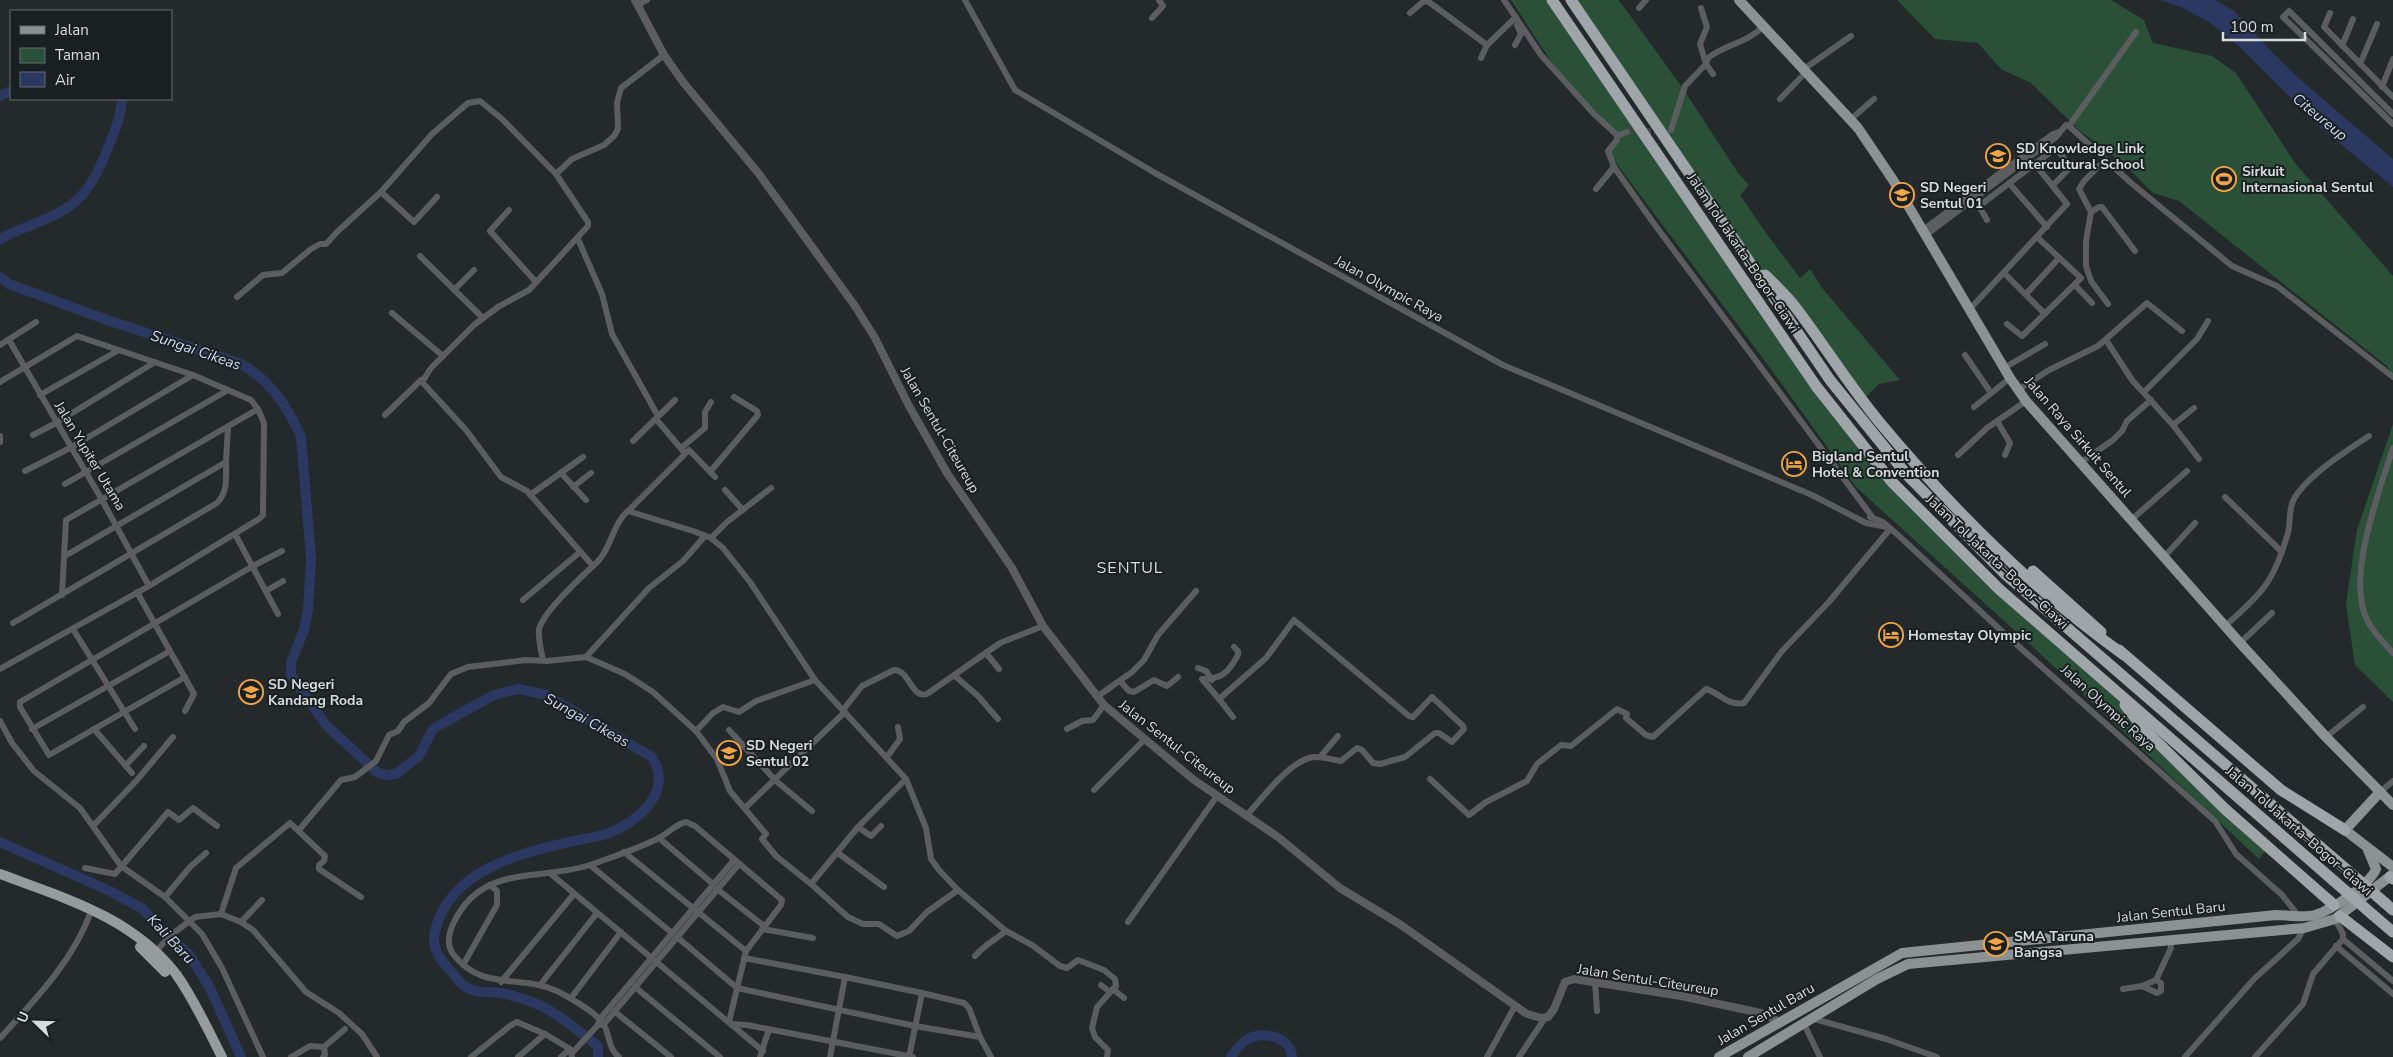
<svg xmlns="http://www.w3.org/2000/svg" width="2393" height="1057" viewBox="0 0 2393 1057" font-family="'Nunito Sans',sans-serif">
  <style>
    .green { fill: #2a5138 }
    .water { fill: #2a3862 }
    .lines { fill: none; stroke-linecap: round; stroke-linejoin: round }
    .river { stroke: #2a3862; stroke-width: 10 }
    .minor-tunnel { stroke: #3f4546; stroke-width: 6; stroke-dasharray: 6 3; stroke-linecap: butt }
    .minor { stroke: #5b5d5f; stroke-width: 6 }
    .tertiary { stroke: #5b5d5f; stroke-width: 8 }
    .primary { stroke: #8c9194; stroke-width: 10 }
    .trunk { stroke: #969b9e; stroke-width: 10 }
    .motorway { stroke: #a0a5a9; stroke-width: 11 }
    .motorway-bridge { stroke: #a0a5a9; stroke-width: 11 }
    .labels { text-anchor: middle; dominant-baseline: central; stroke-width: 4; stroke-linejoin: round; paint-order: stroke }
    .poi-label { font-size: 14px; font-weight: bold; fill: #d8dcdd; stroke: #1a2021; text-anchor: start }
    .street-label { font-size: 14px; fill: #d8dcdd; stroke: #1a2021 }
    .water-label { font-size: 15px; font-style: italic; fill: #cdd9f6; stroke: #1a2021 }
    .quarter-label { font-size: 16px; letter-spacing: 1px; fill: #d8dcdd; stroke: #1a2021 }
  </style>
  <rect width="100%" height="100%" fill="#242a2b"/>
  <g class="green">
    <polygon points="1511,0 1552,0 1698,212 1892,482 2107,683 2145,731 2269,846 2259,859 2033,647 1856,487 1768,365 1607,151 1617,140 1562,78"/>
    <polygon points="1571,0 1618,0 1621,3 1684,90 1738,173 1749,185 1740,195 1766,233 1800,278 1810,269 1822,288 1900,380 1879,384 1862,401 1795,306 1742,250"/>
    <polygon points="1897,0 2111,0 2144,20 2153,43 2212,56 2236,73 2295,163 2393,276 2393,377 2387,366 2179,201 2153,193 2125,165 2079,130 2031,83 2001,69 1978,43 1935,39"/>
    <polygon points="2393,424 2393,702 2355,665 2346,604 2357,530"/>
  </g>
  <polygon class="water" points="2160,0 2215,0 2234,11 2272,52 2302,81 2393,159 2393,187 2319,126 2240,47 2209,22 2181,7"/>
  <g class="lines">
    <g class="river">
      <polyline points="0,96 11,91"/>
      <path d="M0 240 7 235C64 211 84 210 107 150 114 133 121 117 122 99"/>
      <path d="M0 277 9 284 110 321 239 363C269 378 288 407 301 437L311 558 308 610 304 630 291 662V675L326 725 378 773 387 775 396 774 419 756 433 729 445 722 494 695 519 689 546 695 652 757C674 793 638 821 607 834 547 848 452 859 435 931 430 951 444 963 456 977 458 980 460 983 463 985 478 996 491 990 507 994 515 996 524 999 532 1002 558 1012 576 1030 598 1046V1057"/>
      <polyline points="0,842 110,891 143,909 161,930 189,954 210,988 241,1057"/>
      <path d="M1231 1057C1235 1051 1241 1043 1248 1039 1263 1030 1291 1037 1292 1057"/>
    </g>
    <polyline class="minor-tunnel" points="1627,132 1662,131"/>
    <g class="minor">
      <polyline points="965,0 1015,90 1155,173 1503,365 1812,495 1866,523 1887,527"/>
      <polyline points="1504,0 1541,55 1594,114 1617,135 1617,140 1608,151 1614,167 1652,221 1873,518"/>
      <polyline points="638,5 647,0"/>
      <polyline points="1639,8 1646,0"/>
      <polyline points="1701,8 1707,27 1700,44 1706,64 1713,74"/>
      <polyline points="1410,13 1424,1 1429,2 1487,45 1516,17"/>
      <polyline points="2330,13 2324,27 2393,97"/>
      <polyline points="1152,18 1163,6 1159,0"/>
      <polyline points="1515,45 1521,34 1517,25"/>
      <polyline points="2342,46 2353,19"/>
      <polyline points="1481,58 1487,45"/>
      <polyline points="2360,64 2377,24"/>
      <polyline points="1804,69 1851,36"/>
      <polyline points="2382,87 2393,59"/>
      <polyline points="1780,99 1806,72"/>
      <polyline points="2393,114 2289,11 2283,17 2393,124"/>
      <polyline points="1851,119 1874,99"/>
      <polyline points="2069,126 2136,32"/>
      <path d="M1671 130 1685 86 1706 64 1708 58C1726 44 1745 44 1764 26"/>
      <polyline points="1617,136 1627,132"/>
      <polyline points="2105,160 2084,181 2079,189 2091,212 2086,241 2086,266 2091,281 2108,304"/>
      <polyline points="556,174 572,159 604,145 614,136 618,129 617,103 621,88 664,55"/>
      <polyline points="2009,183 2047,227"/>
      <polyline points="1596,189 1614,167"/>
      <polyline points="381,192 414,222 437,197"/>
      <polyline points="509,210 490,231 536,282"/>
      <polyline points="2091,212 2099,207 2102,207 2135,251"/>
      <polyline points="1987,220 1979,206 2056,148 2071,167 2053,185"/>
      <polyline points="1923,230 2053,134 2059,132"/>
      <polyline points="1926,235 2056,137 2066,125 2069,126 2130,182 2232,266 2277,286 2393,377"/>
      <polyline points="578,239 602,294 612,334 658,416"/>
      <polyline points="420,256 483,318"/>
      <polyline points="2004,273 2045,314"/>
      <polyline points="2075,285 2092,303"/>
      <polyline points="454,290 474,270"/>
      <polyline points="2026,294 2059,258"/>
      <path d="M237 297 263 275 282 273 311 249 320 244H326L338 231 381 192 432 134 468 103 480 101 502 119 556 174 588 222V226L529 290 498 307 474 325 431 368 422 382 466 430 501 477 527 491 593 566C611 552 612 524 628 511L693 531 711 538 723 548 750 582 815 680 906 779 926 828 931 859 939 870 958 890 1006 931 1032 945 1060 966 1067 968 1078 960 1104 970 1115 979 1116 986 1097 1007 1092 1028 1095 1037 1108 1050 1107 1057"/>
      <polyline points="1969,310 2067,204 2034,163"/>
      <polyline points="392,313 443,356"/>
      <polyline points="2007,324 2022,336 2081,278 2037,237"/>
      <polyline points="9,340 102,500 149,586"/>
      <polyline points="2106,340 2132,380 2173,425 2199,459"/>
      <polyline points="0,345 36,322"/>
      <polyline points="1965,355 1991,393"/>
      <polyline points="2004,368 2045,344"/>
      <polyline points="0,382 77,336 193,375 251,400 258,409 264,423 263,510 263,515 259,519 149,586 0,669"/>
      <polyline points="2018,390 2049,370 2098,346 2147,303 2182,331"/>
      <polyline points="2144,392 2197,339 2208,321"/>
      <polyline points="40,395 119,350"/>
      <polyline points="1974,407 2010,378"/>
      <polyline points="385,415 421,380"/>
      <polyline points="656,419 683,451"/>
      <polyline points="1997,421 2010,443 2005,455"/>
      <polyline points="2173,425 2194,408"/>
      <polyline points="33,435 56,423 155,362"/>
      <polyline points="0,436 0,442"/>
      <polyline points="633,441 675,400"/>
      <polyline points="681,448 705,428 705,412 711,402"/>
      <path d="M2393 448C2379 492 2346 577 2367 620 2373 632 2384 643 2393 653"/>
      <polyline points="1958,455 1987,428 2026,401"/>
      <polyline points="2080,463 2113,440 2122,431 2127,421 2151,400"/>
      <polyline points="25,471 70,448 193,375"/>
      <polyline points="710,472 758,415 757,411 734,397"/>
      <polyline points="561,473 586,500"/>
      <polyline points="65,484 228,390"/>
      <polyline points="573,487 591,473"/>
      <polyline points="725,490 743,510"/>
      <polyline points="530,495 583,457"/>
      <polyline points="2225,497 2282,552"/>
      <polyline points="628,511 689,450 715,477"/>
      <polyline points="1870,517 1883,522 1899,536 2006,635 2215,821 2236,854 2282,895 2298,915"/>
      <polyline points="2131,520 2187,471"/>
      <polyline points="235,534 278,614"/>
      <polyline points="711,538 727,522 771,488"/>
      <polyline points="65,556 226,462 228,427"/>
      <polyline points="2165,556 2195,523"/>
      <polyline points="266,591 283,581"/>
      <polyline points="137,592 194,694 185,711"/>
      <polyline points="62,595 66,520 258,409"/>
      <polyline points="523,600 580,552"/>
      <path d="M13 623 217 503C228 492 226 478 226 462"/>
      <path d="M2226 625C2263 593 2274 581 2288 533 2291 522 2288 509 2294 499 2307 476 2346 451 2369 436"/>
      <polyline points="73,629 135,729"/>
      <polyline points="2240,643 2272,613"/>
      <polyline points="986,653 999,669"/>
      <polyline points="586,657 649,588 683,561 705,536"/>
      <path d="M543 660C541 651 538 638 539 629 543 613 580 578 593 566"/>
      <polyline points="1198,668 1206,671 1212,680"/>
      <polyline points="955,676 978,696 998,719"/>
      <polyline points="185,677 49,755 20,707 20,702 253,566 282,551"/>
      <polyline points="815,680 756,701 739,712 723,707 713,713 696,731 717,759 730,791 766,834 762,839 776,856 811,884 848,917 863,924 879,924 897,936 909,931 927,912 958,890"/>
      <polyline points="1120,681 1129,691 1134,692 1154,680 1167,686 1178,677"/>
      <polyline points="1098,696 1132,672 1144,660 1158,635 1196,591"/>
      <path d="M1219 699 1202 679C1222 679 1228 673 1238 655V651L1234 647"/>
      <path d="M843 710 862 686 894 670C910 670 911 699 927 694L1000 643 1043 626"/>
      <path d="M1233 717 1219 699 1266 658 1294 620 1409 716 1413 717 1432 697 1463 726 1464 729 1452 742 1439 733H1435L1405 757 1380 764 1373 763 1362 750 1357 748 1341 761C1331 760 1323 756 1313 757 1289 761 1262 799 1246 816"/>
      <polyline points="0,721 12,743 34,771 80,808 121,866 165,897 202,934 222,968 263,1057"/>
      <polyline points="32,729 170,651"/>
      <polyline points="94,729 132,773"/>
      <polyline points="1067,729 1082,721 1093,720 1104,705"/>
      <polyline points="729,730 776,781 812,811"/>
      <polyline points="2326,737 2363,707"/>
      <polyline points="887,757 900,739 898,727"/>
      <polyline points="1320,757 1338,736"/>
      <polyline points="126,765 144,746"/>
      <path d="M1430 779 1469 815 1486 802 1527 781 1537 764 1561 745 1571 746 1617 709 1627 714 1626 718 1646 735 1653 737 1706 689C1720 693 1727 706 1744 703L1782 651 1828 603 1890 529"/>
      <polyline points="1094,790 1144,740"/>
      <polyline points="2380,792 2393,781"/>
      <polyline points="745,808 845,712"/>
      <polyline points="93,826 137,780 173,737"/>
      <polyline points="858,827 871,836 881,826"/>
      <polyline points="299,830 341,780 355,777 376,761 389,735 398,731 404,722 429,703 451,674 468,667 526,660 547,661 586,657 625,674 653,692 696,731"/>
      <polyline points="659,838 713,884"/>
      <polyline points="624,852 746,951 729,1022"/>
      <polyline points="838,853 884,887"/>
      <polyline points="590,865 672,933"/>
      <polyline points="85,868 115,874 168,812 179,820 193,808 217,826"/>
      <polyline points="551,874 763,1051"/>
      <polyline points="811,884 858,827 906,779"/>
      <polyline points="717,889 764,926"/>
      <polyline points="165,897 190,867 206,853"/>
      <polyline points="221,914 236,868 290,823 325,856 324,861 319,865 319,869 361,897"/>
      <polyline points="241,922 262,900"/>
      <polyline points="1128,922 1217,796"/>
      <polyline points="762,929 813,938"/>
      <polyline points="677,937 737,988 915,1026 980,1037 991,1057"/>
      <polyline points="2343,939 2393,981"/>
      <polyline points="2336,946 2393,994"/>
      <polyline points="156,951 171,935 195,917 221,914 241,922 253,930 306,992 339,1013 362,1034 377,1057"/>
      <path d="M975 956C984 945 995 940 1006 931"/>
      <polyline points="744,958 845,977 830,1057"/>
      <polyline points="463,965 497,905 497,891 490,885"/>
      <polyline points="845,977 922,993"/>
      <polyline points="501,982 574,894"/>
      <polyline points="1595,982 1597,1011"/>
      <polyline points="540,985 597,913"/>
      <polyline points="1101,985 1110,992"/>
      <polyline points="2142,986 2157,993 2161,991 2161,983 2156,980"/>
      <polyline points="635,987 720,1057"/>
      <polyline points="1113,989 1124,998"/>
      <polyline points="2123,989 2142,986 2156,980 2171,948 2170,939"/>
      <polyline points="571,998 621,932"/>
      <polyline points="614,1011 671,1057"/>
      <polyline points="1811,1018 1886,1039 1937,1057"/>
      <polyline points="1803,1022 1820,1057"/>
      <polyline points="604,1024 598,1025 599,1020 734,860"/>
      <polyline points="604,1024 739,864"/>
      <polyline points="732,1024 747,1025 913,1057"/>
      <path d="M0 1038C36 999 74 960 92 909"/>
      <polyline points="573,1052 598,1025"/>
      <polyline points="291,1057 310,1046 324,1047 345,1029"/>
      <polyline points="323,1057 325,1055 324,1047"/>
      <polyline points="471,1057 511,1025 517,1022 545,1034 570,1049 572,1057"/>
      <polyline points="518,1057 545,1034"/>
      <polyline points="561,1057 570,1049"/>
      <path d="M619 1057C608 1049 610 1034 603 1023 595 1012 569 997 557 991 521 974 482 992 453 954 446 944 449 932 454 922 483 862 543 882 593 864 615 856 637 849 657 839 667 835 675 824 686 822L695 826 782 900 781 905 746 951"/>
      <polyline points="760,1057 769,1029"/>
      <polyline points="909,1057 922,993 964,1003 969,1008 980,1037"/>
      <polyline points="1487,1057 1515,1006"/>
      <polyline points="1519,1057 1545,1018"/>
      <polyline points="2185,1057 2254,979 2298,939 2304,928"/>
      <polyline points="2255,1057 2303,1004 2313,974 2343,939 2343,934 2335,919"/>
    </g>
    <polyline class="tertiary" points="635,0 664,55 683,82 759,174 855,306 875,338 908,404 947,473 1012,568 1043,626 1104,705 1194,780 1278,837 1340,888 1401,925 1527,1014 1541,1018 1548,1017 1554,1009 1565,982 1574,979 1681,996 1761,1013 1780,1022"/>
    <g class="primary">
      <polyline points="1739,0 1858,128 1893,180 2010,378 2026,401 2240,643 2326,737 2393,805"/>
      <polyline points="2380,792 2345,830 2393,867"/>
      <path d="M1719 1057 1902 953 2276 915C2288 915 2303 918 2315 915 2332 910 2370 884 2376 869L2368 850"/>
      <polyline points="1748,1057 1877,979 1908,964 2304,928 2335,919 2393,874"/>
    </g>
    <g class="trunk">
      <path d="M0 874C64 898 132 917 176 974 194 999 208 1030 222 1057"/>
      <polyline points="140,947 165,972"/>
    </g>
    <g class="motorway">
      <polyline points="1552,0 1816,386 1892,482 1999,589 2334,881"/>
      <polyline points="1571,0 1830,380 1907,475 2005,574 2347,870"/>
      <path d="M1765 275C1775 285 1787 296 1796 308 1825 346 1850 387 1881 424 1952 509 2033 590 2124 655"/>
      <polyline points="2033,571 2101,632"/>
      <polyline points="2119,650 2281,790 2345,830"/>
      <polyline points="2125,705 2145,730 2225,809 2334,905"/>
      <polyline points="2390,877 2393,879"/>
      <polyline points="2385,903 2393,910"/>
      <polyline points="2373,915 2393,932"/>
      <polyline points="2340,916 2393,957"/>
    </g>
    <g class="motorway-bridge">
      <polyline points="2347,870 2385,903"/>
      <polyline points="2334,881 2373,915"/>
    </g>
  </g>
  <defs>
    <symbol id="school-ring" viewBox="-11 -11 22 22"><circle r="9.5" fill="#1a2021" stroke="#f4a443" stroke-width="1.5"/><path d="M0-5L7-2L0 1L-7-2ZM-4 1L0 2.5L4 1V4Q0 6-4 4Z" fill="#f4a443"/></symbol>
    <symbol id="stadium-ring" viewBox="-11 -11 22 22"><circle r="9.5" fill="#1a2021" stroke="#f4a443" stroke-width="1.5"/><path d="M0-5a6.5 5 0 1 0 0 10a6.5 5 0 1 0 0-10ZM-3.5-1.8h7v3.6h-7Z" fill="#f4a443"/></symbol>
    <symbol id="hotel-ring" viewBox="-11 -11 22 22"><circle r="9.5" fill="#1a2021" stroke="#f4a443" stroke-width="1.5"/><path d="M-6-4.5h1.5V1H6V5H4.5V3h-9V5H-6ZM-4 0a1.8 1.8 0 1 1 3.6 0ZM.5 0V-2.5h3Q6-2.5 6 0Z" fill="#f4a443"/></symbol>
  </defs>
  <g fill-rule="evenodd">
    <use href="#school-ring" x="1984" y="142" width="28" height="28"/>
    <use href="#stadium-ring" x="2210" y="165" width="28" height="28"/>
    <use href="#school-ring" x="1888" y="181" width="28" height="28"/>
    <use href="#hotel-ring" x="1780" y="450" width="28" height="28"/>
    <use href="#hotel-ring" x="1877" y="621" width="28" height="28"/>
    <use href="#school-ring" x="237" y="678" width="28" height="28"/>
    <use href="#school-ring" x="715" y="739" width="28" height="28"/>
    <use href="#school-ring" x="1982" y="930" width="28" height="28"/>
  </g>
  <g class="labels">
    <g class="poi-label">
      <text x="2016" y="148">SD Knowledge Link<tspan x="2016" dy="16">Intercultural School</tspan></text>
      <text x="2242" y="171">Sirkuit<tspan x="2242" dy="16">Internasional Sentul</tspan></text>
      <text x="1920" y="187">SD Negeri<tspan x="1920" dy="16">Sentul 01</tspan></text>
      <text x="1812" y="456">Bigland Sentul<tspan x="1812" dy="16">Hotel &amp; Convention</tspan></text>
      <text x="1908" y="635">Homestay Olympic</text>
      <text x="268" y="684">SD Negeri<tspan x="268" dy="16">Kandang Roda</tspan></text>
      <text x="746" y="745">SD Negeri<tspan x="746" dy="16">Sentul 02</tspan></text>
      <text x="2014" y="936">SMA Taruna<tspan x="2014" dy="16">Bangsa</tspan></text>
    </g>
    <g class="street-label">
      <text transform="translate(1743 253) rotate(56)">Jalan Tol Jakarta–Bogor–Ciawi</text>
      <text transform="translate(1389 289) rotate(29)">Jalan Olympic Raya</text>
      <text transform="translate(940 430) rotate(60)">Jalan Sentul-Citeureup</text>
      <text transform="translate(2078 437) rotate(49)">Jalan Raya Sirkuit Sentul</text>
      <text transform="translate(90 456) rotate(59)">Jalan Yupiter Utama</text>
      <text transform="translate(1997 562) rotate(43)">Jalan Tol Jakarta–Bogor–Ciawi</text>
      <text transform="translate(2108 708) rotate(42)">Jalan Olympic Raya</text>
      <text transform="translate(1177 747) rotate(38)">Jalan Sentul-Citeureup</text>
      <text transform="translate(2299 831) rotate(41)">Jalan Tol Jakarta–Bogor–Ciawi</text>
      <text transform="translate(2171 912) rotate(-6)">Jalan Sentul Baru</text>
      <text transform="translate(1648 980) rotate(9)">Jalan Sentul-Citeureup</text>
      <text transform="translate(1766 1014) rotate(-30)">Jalan Sentul Baru</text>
    </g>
    <g class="water-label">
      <text transform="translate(2320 117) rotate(39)">Citeureup</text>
      <text transform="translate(196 350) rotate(19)">Sungai Cikeas</text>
      <text transform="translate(587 720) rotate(29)">Sungai Cikeas</text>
      <text transform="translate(171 939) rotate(47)">Kali Baru</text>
    </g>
    <g class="quarter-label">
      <text x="1130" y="568">SENTUL</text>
    </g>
  </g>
  <rect x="10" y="10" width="162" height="90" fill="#1a2021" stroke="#666b6c"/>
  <rect x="20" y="26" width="25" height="8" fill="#8c9194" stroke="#666b6c"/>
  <text x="55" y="35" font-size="15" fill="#d8dcdd">Jalan</text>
  <rect x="20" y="48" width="25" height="15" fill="#2a5138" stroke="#666b6c"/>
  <text x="55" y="60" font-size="15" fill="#d8dcdd">Taman</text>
  <rect x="20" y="72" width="25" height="15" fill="#2a3862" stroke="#666b6c"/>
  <text x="55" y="85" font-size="15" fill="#d8dcdd">Air</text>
  <g transform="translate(35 1022) rotate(293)" stroke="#1a2021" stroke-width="4" paint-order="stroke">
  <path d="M0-4L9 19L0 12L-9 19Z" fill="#d8dcdd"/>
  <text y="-8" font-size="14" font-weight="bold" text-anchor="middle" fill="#d8dcdd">U</text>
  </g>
  <path d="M2223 32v8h82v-8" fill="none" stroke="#d8dcdd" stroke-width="2.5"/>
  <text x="2230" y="32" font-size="15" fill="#d8dcdd" stroke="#1a2021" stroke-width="4" paint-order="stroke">100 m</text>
</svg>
